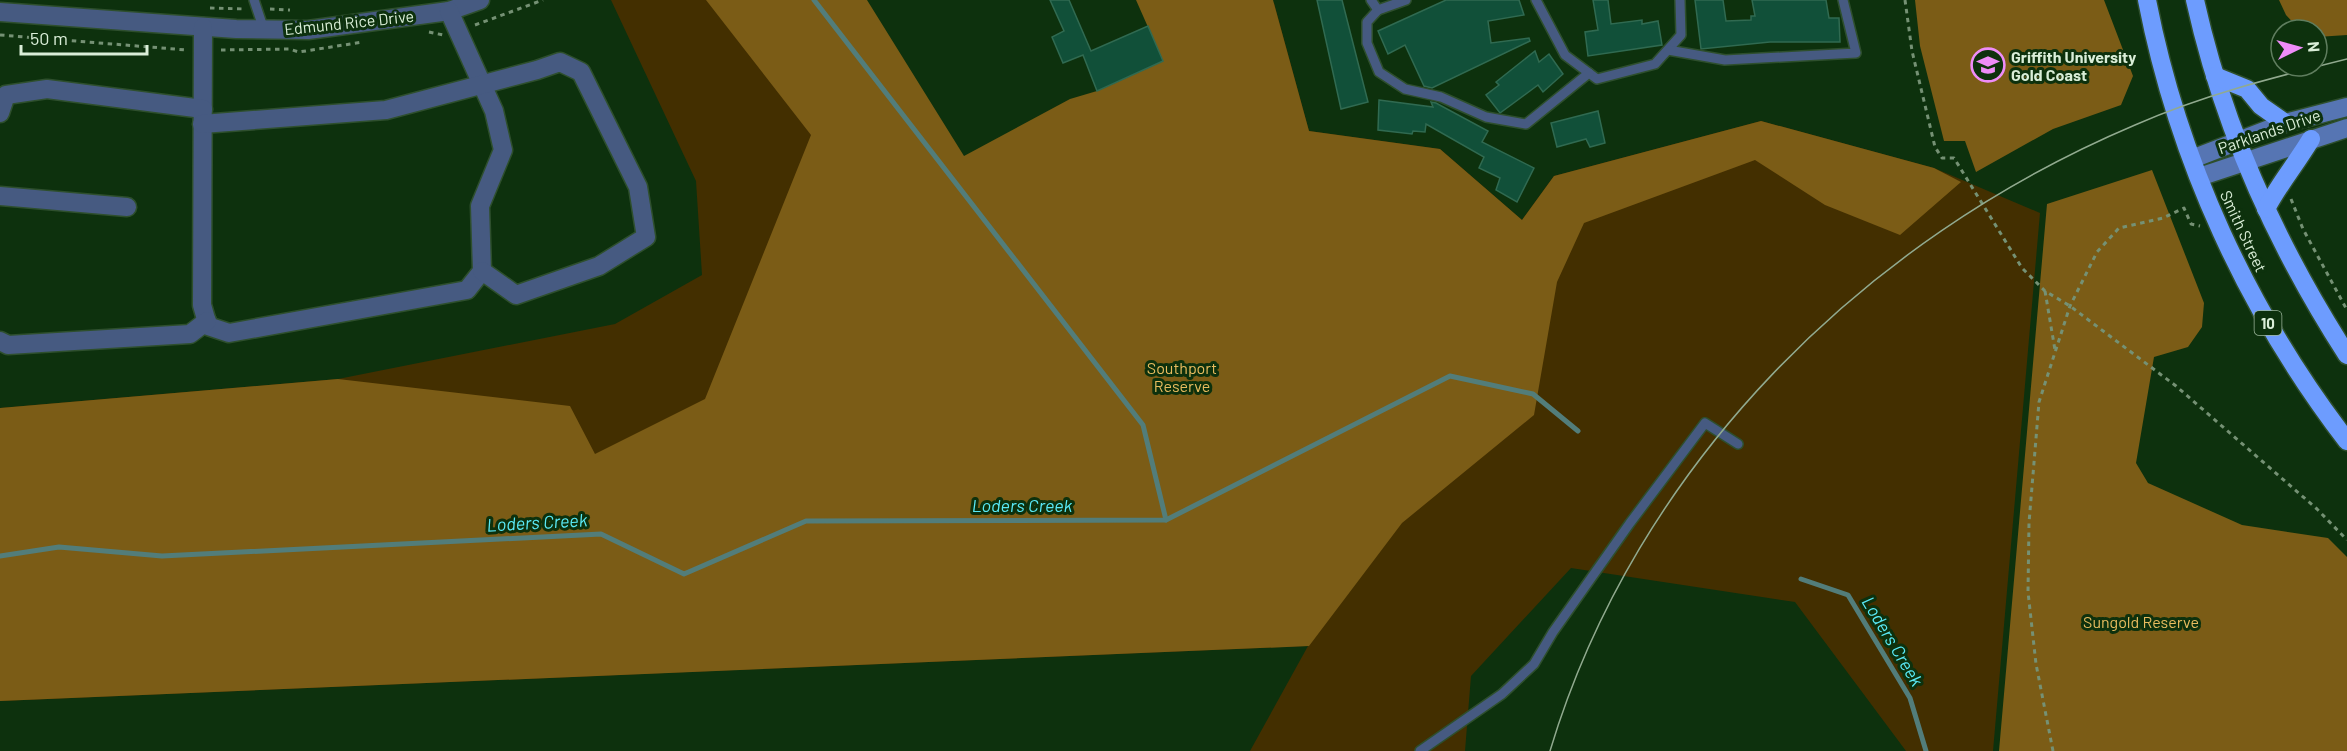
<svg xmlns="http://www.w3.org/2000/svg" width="2347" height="751" viewBox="0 0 2347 751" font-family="Barlow,sans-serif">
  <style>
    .green { fill: #432f00 }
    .forest { fill: #7b5c16 }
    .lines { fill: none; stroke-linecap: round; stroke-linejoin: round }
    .stream { stroke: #527d7a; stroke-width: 5 }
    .building { fill: #115039; stroke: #306a51; stroke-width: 1.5 }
    .lane-casing { stroke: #2e4f2d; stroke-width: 12 }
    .street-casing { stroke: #2e4f2d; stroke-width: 21 }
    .secondary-casing { stroke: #2e4f2d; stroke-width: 21 }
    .highway-casing { stroke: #2e4f2d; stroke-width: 21 }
    .path { stroke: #759174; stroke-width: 3; stroke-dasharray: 4.5 4.5; stroke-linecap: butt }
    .lane { stroke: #465a81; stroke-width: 9 }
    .street { stroke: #465a81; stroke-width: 18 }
    .secondary { stroke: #5675b3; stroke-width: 18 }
    .highway { stroke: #6d9cfe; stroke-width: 18 }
    .tram { stroke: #91aa8f; stroke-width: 1.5 }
    .labels { text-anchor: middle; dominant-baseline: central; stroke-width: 6; stroke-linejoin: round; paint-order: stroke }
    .shield { fill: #0d310d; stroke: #9cb59b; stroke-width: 1.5 }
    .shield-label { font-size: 15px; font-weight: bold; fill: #daeed8 }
    .street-label { font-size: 16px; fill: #daeed8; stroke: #0d310d }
    .poi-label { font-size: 16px; font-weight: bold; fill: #daeed8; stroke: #0d310d; text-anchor: start }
    .park-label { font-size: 16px; fill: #e9bc5f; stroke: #0d310d }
    .water-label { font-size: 18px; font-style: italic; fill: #5aeaf7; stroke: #0d310d }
  </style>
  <rect width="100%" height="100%" fill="#0d310d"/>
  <polygon class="green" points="611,0 839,0 951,195 1274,3 1309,131 1440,149 1522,220 1554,176 1761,121 1934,168 2040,213 1993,751 1906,751 1795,602 1571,568 1471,676 1465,751 1250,751 1308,646 0,701 0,408 338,379 615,324 702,275 696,181"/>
  <g class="forest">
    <polygon points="706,0 867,0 964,156 1070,99 1097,91 1163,61 1136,0 1273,0 1309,131 1440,149 1522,220 1554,176 1761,121 1934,168 1961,182 1900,235 1825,205 1755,160 1584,223 1557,282 1534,415 1402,523 1309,646 0,701 0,408 338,379 570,406 595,454 705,399 811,135"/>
    <polygon points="1915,0 2104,0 2133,76 2121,105 2053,129 1976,172 1965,141 1944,141 1920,46"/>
    <polygon points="2279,0 2347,0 2347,35 2317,37 2317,30 2300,30 2286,15"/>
    <polygon points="2152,170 2204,303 2202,327 2188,347 2154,357 2136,463 2148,483 2242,525 2328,538 2347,557 2347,751 1999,751 2047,204"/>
  </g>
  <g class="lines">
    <g class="stream">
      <polyline points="814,0 1143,425 1166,520"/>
      <polyline points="0,556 59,547 162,556 601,534 684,574 806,521 1166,520 1450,376 1533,394 1578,431"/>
      <polyline points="1801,579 1848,595 1910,698 1926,751"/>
    </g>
  </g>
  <g class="building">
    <polygon points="1050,0 1069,0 1091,51 1148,26 1163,61 1097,91 1083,55 1063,63 1052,37 1064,31"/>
    <polygon points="1317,0 1342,0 1368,102 1341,109"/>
    <polygon points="1446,0 1519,0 1524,15 1488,21 1491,43 1529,38 1530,41 1432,88 1424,86 1405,45 1388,54 1378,31"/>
    <polygon points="1593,0 1608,0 1611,24 1642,20 1642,24 1658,21 1662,45 1588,56 1585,32 1598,30"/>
    <polygon points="1695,0 1723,0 1726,21 1751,20 1751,16 1755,16 1752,0 1826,0 1829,18 1839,18 1840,42 1770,42 1701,49"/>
    <polygon points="1535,51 1539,62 1549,54 1563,74 1543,92 1538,85 1500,113 1486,95 1499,85 1496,82"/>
    <polygon points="1379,100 1433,107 1431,102 1436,103 1488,131 1482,142 1534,168 1517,202 1496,190 1500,178 1479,168 1484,157 1426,124 1425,132 1413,131 1412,134 1378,130"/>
    <polygon points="1598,111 1605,143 1590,147 1586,139 1557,147 1551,123"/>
  </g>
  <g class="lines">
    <defs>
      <g id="lane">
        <polyline points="254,0 264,30"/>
        <polyline points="1371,0 1378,10 1406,0"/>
        <polyline points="1536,0 1565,55 1597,79 1655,64 1681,35 1680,0"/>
        <polyline points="1378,10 1367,22 1367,43 1379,72 1405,89 1441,97 1486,117 1526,124 1589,73"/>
        <polyline points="1668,50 1725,60 1856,53 1843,0"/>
        <polyline points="1420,751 1502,694 1534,664 1553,632 1630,523 1705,423 1738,444"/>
      </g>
      <g id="street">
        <polyline points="0,12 236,29 308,30 449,11 480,0"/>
        <polyline points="203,27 202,305 208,326 229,333 467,290 482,271 480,206 503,150 494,111 449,11"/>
        <polyline points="0,113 6,95 47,89 203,109"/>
        <polyline points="202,124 386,110 537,70 560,62 581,72 638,187 646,237 599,266 516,295 482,271"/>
        <polyline points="0,196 127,207"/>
        <polyline points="0,341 8,345 190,334 207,321"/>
      </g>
      <g id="secondary">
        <polyline points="2192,159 2285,123 2347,107"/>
        <polyline points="2199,177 2347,128"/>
      </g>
      <g id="highway">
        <path d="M2147 0C2178 160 2248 312 2347 441"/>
        <path d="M2195 0C2223 127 2277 246 2347 355"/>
        <polyline points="2215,76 2247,89 2261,106 2285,123"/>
        <path d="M2266 209C2279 184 2296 164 2311 139"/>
      </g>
    </defs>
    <use href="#lane" class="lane-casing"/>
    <use href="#street" class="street-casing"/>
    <use href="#secondary" class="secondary-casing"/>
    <use href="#highway" class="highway-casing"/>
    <g class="path">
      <polyline points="1905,0 1912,51 1935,147 1942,158 1954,158 2022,268 2045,291 2070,306 2176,386 2317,509 2347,540"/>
      <polyline points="210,8 246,9"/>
      <polyline points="270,9 290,10"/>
      <polyline points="475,25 543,0"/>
      <polyline points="429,32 443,35"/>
      <polyline points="0,35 187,50"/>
      <polyline points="221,50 289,49 299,52 363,42"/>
      <polyline points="2291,199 2303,229 2347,310"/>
      <polyline points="2045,291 2055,350"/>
      <polyline points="2053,751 2036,664 2028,592 2029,523 2039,402 2070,306 2097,252 2119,228 2163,218 2184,208 2191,224 2200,226"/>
    </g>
    <use href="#lane" class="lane"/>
    <use href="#street" class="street"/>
    <use href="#secondary" class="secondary"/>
    <use href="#highway" class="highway"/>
    <path class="tram" d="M1550 751C1636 465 1863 240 2135 125 2203 95 2275 77 2347 59"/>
  </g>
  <defs>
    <symbol id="university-ring" viewBox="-11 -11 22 22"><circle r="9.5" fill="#0d310d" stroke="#ee8cf8" stroke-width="1.5"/><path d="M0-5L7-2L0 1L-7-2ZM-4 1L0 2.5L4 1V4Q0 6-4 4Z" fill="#ee8cf8"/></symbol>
  </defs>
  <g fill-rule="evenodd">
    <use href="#university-ring" x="1969" y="46" width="38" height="38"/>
  </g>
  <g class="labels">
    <rect class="shield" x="2254.5" y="311" width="27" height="24" rx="4.5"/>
    <g class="shield-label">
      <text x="2268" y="323">10</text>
    </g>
    <g class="street-label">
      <text transform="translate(349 22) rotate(-6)">Edmund Rice Drive</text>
      <text transform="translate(2269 131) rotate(-19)">Parklands Drive</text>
      <text transform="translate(2244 231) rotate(65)">Smith Street</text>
    </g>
    <g class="poi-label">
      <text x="2011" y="56">Griffith University<tspan x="2011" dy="18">Gold Coast</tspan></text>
    </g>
    <g class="park-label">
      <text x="1182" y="367">Southport<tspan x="1182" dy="18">Reserve</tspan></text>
      <text x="2141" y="621">Sungold Reserve</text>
    </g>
    <g class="water-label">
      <text x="1022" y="505">Loders Creek</text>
      <text transform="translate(537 522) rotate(-3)">Loders Creek</text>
      <text transform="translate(1893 641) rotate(59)">Loders Creek</text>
    </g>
  </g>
  <g transform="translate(2299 48) rotate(85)"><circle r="28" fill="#0d310d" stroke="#5f7d5e" stroke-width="1.5"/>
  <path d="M0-4.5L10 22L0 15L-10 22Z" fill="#ee8cf8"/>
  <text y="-9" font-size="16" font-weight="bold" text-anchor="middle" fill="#daeed8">N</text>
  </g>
  <path d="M21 45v9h126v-9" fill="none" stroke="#daeed8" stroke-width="3"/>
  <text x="30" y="45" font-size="18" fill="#daeed8" stroke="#0d310d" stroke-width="4.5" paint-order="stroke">50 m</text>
</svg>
